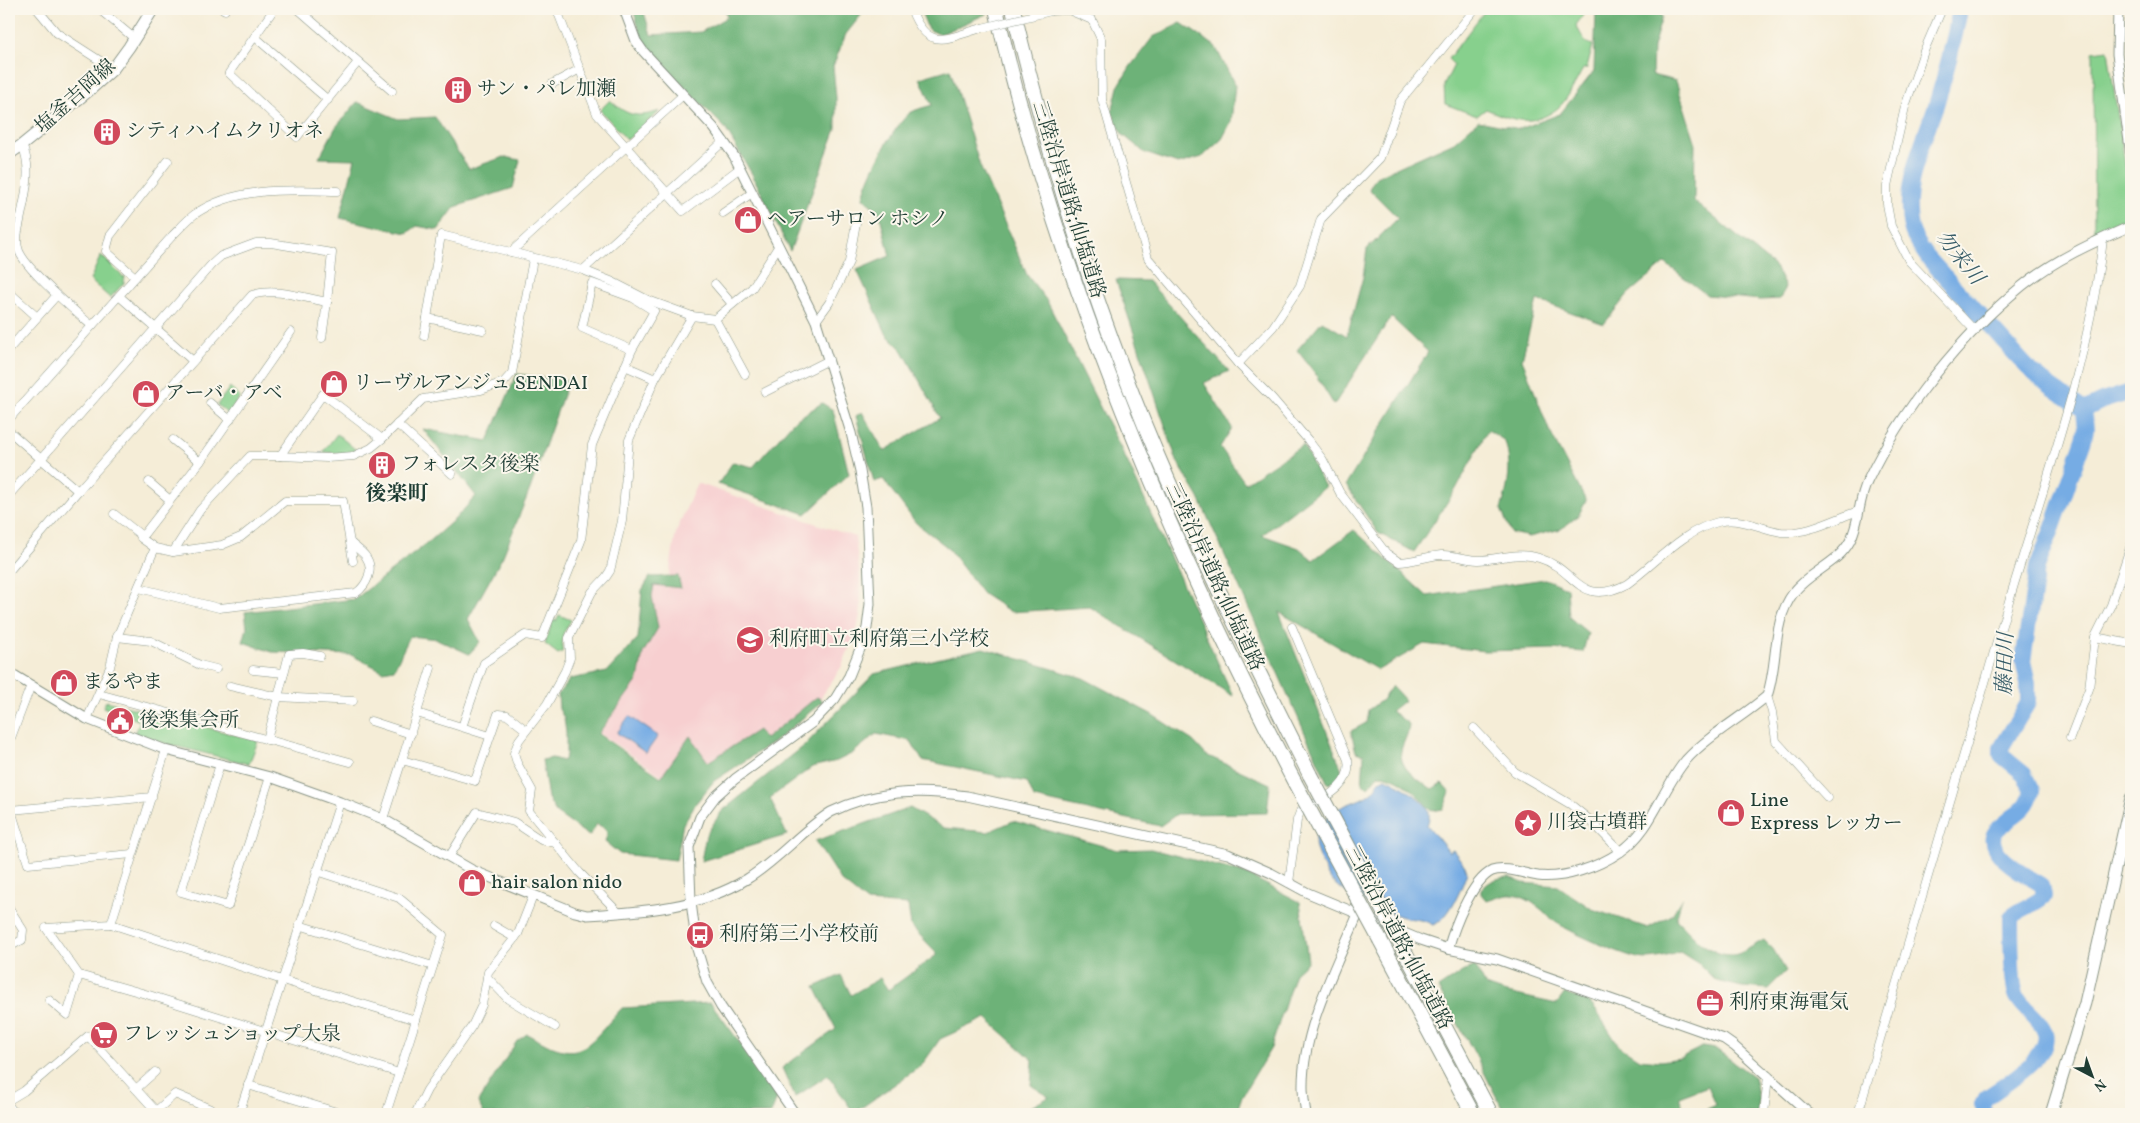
<svg xmlns="http://www.w3.org/2000/svg" width="2140" height="1123" viewBox="0 0 2140 1123" font-family="Vollkorn,'Noto Serif JP',serif">
  <style>
    .built { fill: #f7cfd0 }
    .green { fill: #87d08d; stroke: #538660 }
    .forest { fill: #6db278; stroke: #467856 }
    .water { fill: #76ace4; stroke: #4a748c }
    .lines { fill: none; stroke-linecap: round; stroke-linejoin: round }
    .river { stroke: #76ace4; stroke-width: 16 }
    .minor-casing { stroke: #8a9586; stroke-width: 9 }
    .tertiary-casing { stroke: #8a9586; stroke-width: 11 }
    .primary-casing { stroke: #8a9586; stroke-width: 13 }
    .motorway-casing { stroke: #8a9586; stroke-width: 16 }
    .minor { stroke: #fff; stroke-width: 8 }
    .tertiary { stroke: #fff; stroke-width: 9 }
    .primary { stroke: #fff; stroke-width: 11 }
    .motorway { stroke: #fff; stroke-width: 14 }
    .minor-bridge-casing { stroke: #8a9586; stroke-width: 9; stroke-linecap: butt }
    .motorway-bridge-casing { stroke: #8a9586; stroke-width: 16; stroke-linecap: butt }
    .minor-bridge { stroke: #fff; stroke-width: 8 }
    .motorway-bridge { stroke: #fff; stroke-width: 14 }
    .labels { text-anchor: middle; dominant-baseline: central; stroke-width: 4; stroke-linejoin: round; paint-order: stroke }
    .poi-label { font-size: 20px; fill: #1f3d34; stroke: #fbf7ec; text-anchor: start }
    .street-label { font-size: 20px; fill: #1f3d34; stroke: #fbf7ec }
    .water-label { font-size: 21px; font-style: italic; fill: #395e69; stroke: #fbf7ec }
    .neighbourhood-label { font-size: 21px; font-weight: bold; fill: #1f3d34; stroke: #fbf7ec }
  </style>
  <rect width="100%" height="100%" fill="#fbf7ec"/>
  <filter id="ink" filterUnits="userSpaceOnUse"><feTurbulence type="fractalNoise" baseFrequency=".02" numOctaves="2"/><feDisplacementMap in="SourceGraphic" scale="10" xChannelSelector="R" yChannelSelector="G"/><feConvolveMatrix kernelMatrix="1 2 1 2 8 2 1 2 1" color-interpolation-filters="sRGB"/></filter>
  <filter id="wash" filterUnits="userSpaceOnUse"><feTurbulence type="fractalNoise" baseFrequency=".0096" numOctaves="4" result="noise"/><feDisplacementMap in="SourceGraphic" scale="20" xChannelSelector="R" yChannelSelector="G"/><feGaussianBlur stdDeviation="1.12" result="paint"/><feColorMatrix in="noise" values="0 0 0 0 0 0 0 0 0 0 0 0 0 0 0 0 0 1.4 0 .05"/><feComposite in="paint" operator="in"/></filter>
  <g filter="url(#wash)">
    <rect width="100%" height="100%" fill="#f5edd7"/>
    <polygon class="built" points="697,483 855,537 860,577 861,610 857,629 842,666 818,702 714,780 696,799 599,733 636,678 652,581 667,588 676,532"/>
    <g class="green">
      <path d="M1486 9H1525L1533 12 1534 9H1588L1576 25 1585 42 1593 45 1587 68 1583 69C1577 79 1567 101 1558 108 1533 128 1512 120 1486 109L1477 116 1445 104 1444 85 1454 65 1448 59Z"/>
      <path d="M2108 50 2131 204V214C2121 225 2110 233 2094 235L2093 52Z"/>
      <path d="M610 100C628 117 638 118 660 111L627 140 600 110Z"/>
      <polygon points="101,255 123,277 125,276 124,283 110,298 90,280"/>
      <polygon points="230,387 240,397 228,414 217,405"/>
      <polygon points="337,434 356,450 345,453 323,452"/>
      <polygon points="559,615 571,620 563,634 562,652 558,654 545,644 553,620 556,621"/>
      <polygon points="106,701 258,741 249,764 167,744 135,734 140,721 103,707"/>
    </g>
    <g class="forest">
      <polygon points="633,9 643,9 651,35 701,32 727,17 725,9 866,9 846,34 833,66 836,98 836,129 790,251 752,174 725,128 680,83 643,43"/>
      <polygon points="920,9 985,9 986,14 946,32 939,34 928,29"/>
      <path d="M1596 9H1659L1662 17 1653 47 1652 75 1676 81 1695 141 1694 201 1775 267 1785 287 1780 299 1761 300 1707 295 1665 263 1628 294 1604 324 1537 300 1522 359 1549 430 1586 501 1578 516 1561 529 1529 537 1511 533 1501 509C1509 485 1512 466 1505 441L1488 430 1456 489 1414 552 1378 533 1346 485 1428 352 1391 317 1334 405 1314 372 1297 350 1322 321 1347 336 1363 277 1367 249 1398 218 1369 189 1376 177 1454 142 1478 121 1520 129 1560 114 1594 71Z"/>
      <polygon points="1181,23 1215,46 1235,85 1231,122 1222,139 1202,157 1178,164 1145,153 1122,134 1112,112 1118,87 1130,67 1153,37"/>
      <path d="M950 69 980 166 1027 275 1047 301 1128 463 1233 696 1090 607 1011 612 983 594 947 547 916 523 883 479 874 482 856 416 862 412 884 451 940 418 903 351 887 335 857 270 890 256 879 212 863 198C866 178 894 125 910 113 916 109 926 107 932 105L920 78Z"/>
      <polygon points="357,102 398,119 435,117 469,169 504,157 520,160 513,188 455,207 438,230 417,226 407,233 340,218 355,159 319,158 336,127"/>
      <polygon points="1116,280 1148,281 1229,371 1204,383 1232,428 1220,447 1245,483 1303,445 1325,487 1262,535 1299,548 1313,560 1354,530 1427,596 1545,579 1567,588 1569,617 1588,633 1583,652 1553,649 1484,651 1424,644 1378,670 1279,612 1342,770 1338,779 1328,784 1199,498 1177,461"/>
      <polygon points="517,374 568,381 530,489 503,556 468,619 480,642 469,654 437,639 410,636 394,669 383,671 351,655 272,652 243,642 247,628 245,612 355,599 430,541 455,519 476,496 423,429 488,441"/>
      <polygon points="822,403 833,410 849,474 806,514 718,484 733,462 753,467 794,421"/>
      <polygon points="678,576 681,588 654,585 652,596 658,628 643,653 638,680 598,734 661,777 690,736 708,762 758,730 765,739 817,697 823,701 778,739 714,781 696,803 683,824 676,860 620,854 605,842 607,835 606,829 597,824 589,836 556,813 548,798 542,760 552,758 563,761 566,755 566,733 564,718 559,709 558,694 570,679 607,672 638,638 642,590 650,577"/>
      <polygon points="983,648 1083,678 1151,714 1193,741 1206,755 1270,784 1267,813 1177,814 1160,826 1034,798 1027,782 922,760 911,741 876,734 853,753 837,761 812,767 770,798 787,835 701,861 706,835 722,811 804,746 874,674"/>
      <path d="M1392 686 1405 700 1391 711 1409 724C1409 732 1405 739 1402 747 1396 767 1417 779 1432 789L1442 783 1450 792 1443 809 1432 811C1418 796 1401 775 1378 775L1368 787 1362 784 1364 755 1356 752 1351 731 1366 723 1368 710 1382 700Z"/>
      <polygon points="910,808 944,828 988,832 1013,821 1118,850 1151,849 1244,873 1300,902 1308,961 1295,973 1271,1048 1242,1096 1236,1114 1018,1114 1049,1097 1031,1085 1033,1060 986,1018 940,1039 922,1065 854,1113 828,1075 795,1097 782,1068 836,1029 815,987 841,975 851,995 880,978 888,990 938,954 911,926 908,905 867,902 841,881 815,841"/>
      <path d="M1509 877 1523 883 1558 886 1592 909 1648 928 1672 915 1682 898 1676 919C1690 934 1710 956 1732 955 1741 955 1755 944 1764 940L1773 949 1786 971 1768 989 1742 987 1716 981 1699 964 1680 952C1667 956 1652 961 1638 958 1620 954 1569 932 1554 921 1542 910 1530 897 1512 895 1505 894 1494 899 1487 901L1481 894V890C1489 881 1496 878 1509 877Z"/>
      <polygon points="1475,966 1486,986 1503,992 1557,1004 1565,993 1588,1001 1595,1009 1619,1046 1639,1059 1661,1061 1680,1058 1702,1047 1716,1049 1754,1077 1759,1101 1757,1113 1710,1114 1707,1109 1716,1105 1708,1086 1679,1097 1686,1114 1505,1114 1475,1054 1438,988 1462,972"/>
      <path d="M711 1003 778 1095 771 1114H613L592 1104 566 1114H484L478 1102 517 1041 527 1034C582 1066 584 1049 622 1008Z"/>
    </g>
    <g class="water">
      <polygon points="629,716 658,736 646,753 617,733"/>
      <path d="M1385 778C1395 781 1424 800 1428 809 1430 815 1429 820 1427 825L1449 852 1453 850 1465 866 1467 872C1462 888 1449 920 1433 925 1422 918 1412 920 1400 916 1380 909 1343 895 1330 879 1326 873 1323 866 1320 859 1309 837 1318 826 1335 811 1348 801 1373 800 1378 782Z"/>
    </g>
    <g class="lines">
      <g class="river">
        <path d="M1960 9C1954 42 1946 73 1936 105 1923 143 1902 186 1911 228 1914 239 1921 248 1928 258L2028 368 2043 381 2084 410"/>
        <polyline points="2084,410 2102,401 2131,392"/>
        <path d="M1985 1114 1982 1104 1986 1098C2002 1086 2052 1057 2045 1033 2041 1019 2024 1010 2017 997 2011 986 2011 932 2011 917 2021 908 2035 905 2044 896L2042 885C2029 877 1980 852 1996 831 2000 826 2007 822 2011 818 2022 810 2029 805 2032 791L2024 774 2001 755V748L2028 703V683L2023 661 2037 567 2053 527 2084 439 2086 429 2084 410"/>
      </g>
    </g>
  </g>
  <g filter="url(#ink)">
    <g class="lines">
      <defs>
        <g id="minor">
          <polyline points="37,9 57,33 113,69"/>
          <polyline points="99,9 135,39"/>
          <polyline points="223,9 225,10"/>
          <polyline points="274,9 229,73 297,137 358,62"/>
          <polyline points="298,9 392,91"/>
          <polyline points="558,9 557,10 597,114 683,211 740,168"/>
          <path d="M911 9C928 53 946 38 982 28"/>
          <polyline points="1942,9 1924,51 1905,107 1887,186 1887,204 1891,226 1909,261 1975,331"/>
          <polyline points="1051,11 1069,10 1092,20 1101,39 1102,100 1148,258 1238,364 1273,327 1300,286 1321,219 1380,158 1400,101 1475,9"/>
          <polyline points="255,37 328,100"/>
          <polyline points="552,84 580,69"/>
          <polyline points="683,95 511,252 583,270 613,282 648,300 692,316"/>
          <path d="M22 145C33 169 25 196 20 221 18 231 15 241 19 251 27 271 75 311 92 326"/>
          <polyline points="723,213 752,193"/>
          <path d="M256 243H271L332 253 327 302C304 298 275 287 252 295L78 491 41 459 211 265 221 256Z"/>
          <polyline points="583,270 724,141"/>
          <polyline points="135,277 106,251 110,236 168,161"/>
          <polyline points="715,284 732,304"/>
          <polyline points="9,292 37,317"/>
          <polyline points="119,296 193,361"/>
          <polyline points="427,318 483,330"/>
          <polyline points="816,321 829,303 849,262 857,217"/>
          <polyline points="291,332 200,462 141,538 155,548 173,552 222,545 241,537 285,501 343,501 353,561"/>
          <polyline points="424,336 441,235 511,252"/>
          <polyline points="322,338 327,302"/>
          <polyline points="9,349 57,295"/>
          <path d="M1238 364 1272 398 1308 440 1323 460 1340 493 1386 553 1399 562C1413 562 1427 556 1441 555 1454 554 1465 560 1478 560 1499 559 1519 551 1539 558 1577 569 1578 609 1627 584 1656 563 1682 531 1718 522 1740 516 1760 529 1781 532 1807 535 1835 519 1858 511"/>
          <polyline points="625,366 655,379"/>
          <polyline points="745,374 715,319 752,288 778,247"/>
          <polyline points="765,392 829,360"/>
          <polyline points="210,403 230,420"/>
          <path d="M9 419 173 235C180 228 187 220 195 214 236 186 291 190 337 191"/>
          <polyline points="397,424 452,474"/>
          <polyline points="9,431 41,459 9,495"/>
          <polyline points="382,439 323,394 280,456 327,458 354,456 371,448 382,439 423,399 481,390 504,382 512,373 533,259"/>
          <polyline points="173,440 200,462"/>
          <polyline points="149,482 170,500"/>
          <polyline points="114,514 142,536"/>
          <polyline points="173,552 200,510 250,456 280,456"/>
          <polyline points="9,571 78,491"/>
          <path d="M139 588 219 608 356 593C366 586 375 570 366 557 363 552 355 547 351 543"/>
          <polyline points="117,637 151,641 200,665 216,669"/>
          <polyline points="2095,637 2131,644"/>
          <polyline points="253,670 284,673"/>
          <polyline points="230,686 278,697 289,654 303,653 320,656"/>
          <polyline points="99,694 350,762"/>
          <polyline points="1767,696 1772,712 1776,741 1828,798"/>
          <polyline points="417,713 490,736"/>
          <polyline points="87,719 110,667 117,637 155,548"/>
          <polyline points="371,721 411,734"/>
          <polyline points="462,727 484,663 525,635 542,638 581,541 592,445 632,350 654,311 633,298 592,283 582,328 632,350"/>
          <polyline points="1474,728 1515,772 1570,804 1590,820 1621,852"/>
          <polyline points="2070,738 2089,689 2095,637 2111,605 2131,545"/>
          <polyline points="267,740 278,697 353,701"/>
          <polyline points="9,743 31,685"/>
          <polyline points="166,750 111,924 46,928 79,975 149,995 399,1073"/>
          <polyline points="402,760 431,668"/>
          <polyline points="220,764 181,892 228,906 270,777"/>
          <polyline points="383,819 402,760 475,781 498,714 507,715 526,730"/>
          <polyline points="132,854 28,864 11,810 152,797"/>
          <polyline points="449,857 477,812 514,822 541,840 556,843"/>
          <polyline points="316,871 399,898 443,935 386,1114"/>
          <path d="M1289 883 1297 820 1300 812C1320 800 1353 788 1348 760L1292 627"/>
          <polyline points="9,908 23,930 22,940 9,947"/>
          <polyline points="618,912 580,873 529,811 532,790 517,763 514,753 519,740 547,704 565,671 570,658 569,638 592,592 606,577 610,571 622,521 629,440 655,379 692,316 715,319"/>
          <polyline points="111,924 282,980 416,1020"/>
          <polyline points="299,925 433,966"/>
          <polyline points="494,926 515,938"/>
          <polyline points="487,977 508,999 555,1027"/>
          <polyline points="49,1000 67,1015 79,975"/>
          <polyline points="248,1085 343,1114"/>
          <polyline points="136,1089 155,1072"/>
          <polyline points="9,1100 24,1091 88,1036 156,1111 175,1094 222,1114"/>
          <polyline points="9,1106 15,1114"/>
          <polyline points="239,1114 340,802"/>
          <polyline points="415,1114 427,1090 472,1026 482,1005 488,972 518,934 533,896"/>
          <polyline points="1764,1114 1768,1076"/>
          <path d="M1858 1114C1907 943 1957 772 2009 601 2045 482 2089 362 2103 239"/>
        </g>
        <g id="tertiary">
          <polyline points="624,9 636,41 643,51 714,128 734,156 816,321 851,433 860,471 866,507 870,604 867,628 860,649 849,676 835,699 813,722 735,779 715,797 700,817 689,847 691,902 697,949 707,982 721,1007 795,1114"/>
          <polyline points="2118,9 2117,54 2131,156"/>
          <path d="M9 672 87 719 166 750 270 777 340 802 383 819 472 870 575 912 587 915C641 912 700 908 747 879 778 860 801 831 831 812 876 790 919 789 967 796L1228 854 1271 873 1308 893 1421 940 1448 949 1497 959 1724 1039 1734 1046 1810 1114"/>
          <path d="M1448 949C1454 928 1471 881 1492 871 1505 866 1525 874 1538 876 1565 879 1598 867 1620 852 1652 831 1662 788 1686 760 1709 735 1741 718 1767 696 1779 662 1771 622 1794 592 1809 572 1838 564 1850 541 1860 522 1858 499 1868 480 1901 410 1962 335 2022 286 2054 260 2094 242 2131 226"/>
          <path d="M1306 1114C1305 1106 1303 1096 1303 1088 1302 1029 1336 967 1358 914"/>
        </g>
        <g id="primary">
          <polyline points="9,154 22,145 92,88 113,69 129,47 153,9"/>
          <polyline points="2051,1114 2085,1003 2131,798"/>
        </g>
        <g id="motorway">
          <path d="M996 9C1057 278 1168 540 1295 783"/>
          <path d="M1013 9C1051 168 1102 330 1168 480 1212 580 1261 677 1310 775"/>
          <polyline points="1380,940 1473,1114"/>
          <polyline points="1404,950 1491,1114"/>
        </g>
      </defs>
      <use href="#minor" class="minor-casing"/>
      <use href="#tertiary" class="tertiary-casing"/>
      <use href="#primary" class="primary-casing"/>
      <use href="#motorway" class="motorway-casing"/>
      <use href="#minor" class="minor"/>
      <use href="#tertiary" class="tertiary"/>
      <use href="#primary" class="primary"/>
      <use href="#motorway" class="motorway"/>
      <defs>
        <polyline id="minor-bridge" points="982,28 1051,11"/>
        <g id="motorway-bridge">
          <polyline points="1310,775 1404,950"/>
          <polyline points="1295,783 1380,940"/>
        </g>
      </defs>
      <use href="#minor-bridge" class="minor-bridge-casing"/>
      <use href="#motorway-bridge" class="motorway-bridge-casing"/>
      <use href="#minor-bridge" class="minor-bridge"/>
      <use href="#motorway-bridge" class="motorway-bridge"/>
    </g>
  </g>
  <defs>
    <symbol id="building-disc" viewBox="-11 -11 22 22"><circle r="9.5" fill="#d1495b" stroke="#fbf7ec"/><path d="M-4-6H4V6H1V3H-1V6H-4ZM-2.5-4.3h1.7v1.8h-1.7ZM.8-4.3h1.7v1.8H.8ZM-2.5-1h1.7V.8h-1.7ZM.8-1h1.7V.8H.8Z" fill="#fff"/></symbol>
    <symbol id="shop-disc" viewBox="-11 -11 22 22"><circle r="9.5" fill="#d1495b" stroke="#fbf7ec"/><path d="M-5-2.5h2.3a2.7 3.5 0 0 1 5.4 0H5L5.5 6h-11ZM-1.5-2.5h3a1.5 2.3 0 0 0-3 0Z" fill="#fff"/></symbol>
    <symbol id="school-disc" viewBox="-11 -11 22 22"><circle r="9.5" fill="#d1495b" stroke="#fbf7ec"/><path d="M0-5L7-2L0 1L-7-2ZM-4 1L0 2.5L4 1V4Q0 6-4 4Z" fill="#fff"/></symbol>
    <symbol id="civic-disc" viewBox="-11 -11 22 22"><circle r="9.5" fill="#d1495b" stroke="#fbf7ec"/><path d="M-.6-6.5H3V-4.5H.6V-3L4-1V1h2V6H-6V1h2V-1L-.6-3ZM-1.2 2.5V6h2.4V2.5Z" fill="#fff"/></symbol>
    <symbol id="sight-disc" viewBox="-11 -11 22 22"><circle r="9.5" fill="#d1495b" stroke="#fbf7ec"/><path d="M0-6L1.8-2.2L6-1.7L2.9 1.2L3.7 5.4L0 3.3L-3.7 5.4L-2.9 1.2L-6-1.7L-1.8-2.2Z" fill="#fff"/></symbol>
    <symbol id="bus-disc" viewBox="-11 -11 22 22"><circle r="9.5" fill="#d1495b" stroke="#fbf7ec"/><path d="M-5-6H5V4H4V6H2V4H-2V6H-4V4H-5ZM-3.5-4V0h7V-4ZM-3.5 1.2v1.5H-2V1.2ZM2 1.2v1.5H3.5V1.2Z" fill="#fff"/></symbol>
    <symbol id="office-disc" viewBox="-11 -11 22 22"><circle r="9.5" fill="#d1495b" stroke="#fbf7ec"/><path d="M-6-3h4V-5.5h4V-3h4V5H-6ZM-1-4.5V-3h2v-1.5ZM-6 0V1H6V0Z" fill="#fff"/></symbol>
    <symbol id="supermarket-disc" viewBox="-11 -11 22 22"><circle r="9.5" fill="#d1495b" stroke="#fbf7ec"/><path d="M-6-5.5h2.5l.6 2H6L4.5 2H-2.5L-4.4-4H-6ZM-1.5 3.2a1.3 1.3 0 1 0 .1 0ZM3 3.2a1.3 1.3 0 1 0 .1 0Z" fill="#fff"/></symbol>
  </defs>
  <g fill-rule="evenodd">
    <use href="#building-disc" x="442" y="74" width="32" height="32"/>
    <use href="#building-disc" x="91" y="116" width="32" height="32"/>
    <use href="#shop-disc" x="732" y="204" width="32" height="32"/>
    <use href="#shop-disc" x="318" y="368" width="32" height="32"/>
    <use href="#shop-disc" x="130" y="378" width="32" height="32"/>
    <use href="#building-disc" x="366" y="449" width="32" height="32"/>
    <use href="#school-disc" x="734" y="624" width="32" height="32"/>
    <use href="#shop-disc" x="48" y="667" width="32" height="32"/>
    <use href="#civic-disc" x="104" y="705" width="32" height="32"/>
    <use href="#shop-disc" x="1715" y="797" width="32" height="32"/>
    <use href="#sight-disc" x="1512" y="807" width="32" height="32"/>
    <use href="#shop-disc" x="456" y="867" width="32" height="32"/>
    <use href="#bus-disc" x="684" y="919" width="32" height="32"/>
    <use href="#office-disc" x="1694" y="987" width="32" height="32"/>
    <use href="#supermarket-disc" x="88" y="1019" width="32" height="32"/>
  </g>
  <g class="labels">
    <g class="poi-label">
      <text x="477" y="90">サン・パレ加瀬</text>
      <text x="126" y="132">シティハイムクリオネ</text>
      <text x="767" y="220">ヘアーサロン ホシノ</text>
      <text x="353" y="384">リーヴルアンジュ SENDAI</text>
      <text x="165" y="394">アーバ・アベ</text>
      <text x="401" y="465">フォレスタ後楽</text>
      <text x="769" y="640">利府町立利府第三小学校</text>
      <text x="83" y="683">まるやま</text>
      <text x="139" y="721">後楽集会所</text>
      <text x="1750" y="801">Line<tspan x="1750" dy="23">Express レッカー</tspan></text>
      <text x="1547" y="823">川袋古墳群</text>
      <text x="491" y="883">hair salon nido</text>
      <text x="719" y="935">利府第三小学校前</text>
      <text x="1729" y="1003">利府東海電気</text>
      <text x="123" y="1035">フレッシュショップ大泉</text>
    </g>
    <g class="street-label">
      <text transform="translate(76 97) rotate(-42)">塩釜吉岡線</text>
      <text transform="translate(1068 200) rotate(73)">三陸沿岸道路;仙塩道路</text>
      <text transform="translate(1214 577) rotate(65)">三陸沿岸道路;仙塩道路</text>
      <text transform="translate(1398 938) rotate(62)">三陸沿岸道路;仙塩道路</text>
    </g>
    <g class="water-label">
      <text transform="translate(1959 258) rotate(51)">勿来川</text>
      <text transform="translate(2006 664) rotate(-88)">藤田川</text>
    </g>
    <g class="neighbourhood-label">
      <text x="397" y="494">後楽町</text>
    </g>
  </g>
  <rect width="2140" height="1123" fill="none" stroke="#fbf7ec" stroke-width="30"/>
  <g transform="translate(2092 1076) rotate(139)" stroke="#fbf7ec" stroke-width="4" paint-order="stroke">
  <path d="M0-4L9 19L0 12L-9 19Z" fill="#1f3d34"/>
  <text y="-8" font-size="14" font-weight="bold" text-anchor="middle" fill="#1f3d34">N</text>
  </g>
</svg>
